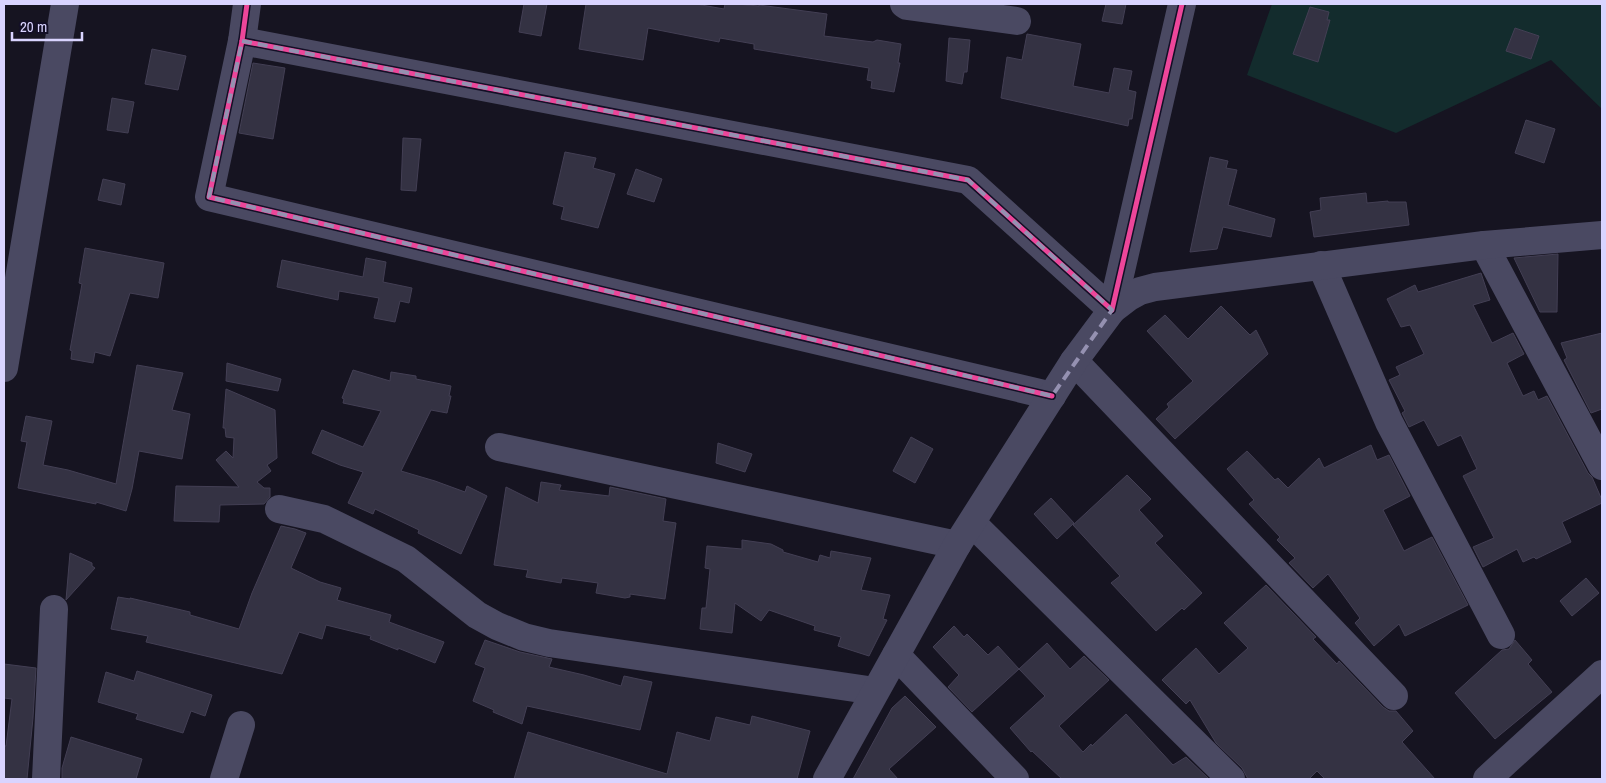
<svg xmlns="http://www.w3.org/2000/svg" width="1606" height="783" viewBox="0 0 1606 783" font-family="'Archivo Narrow',sans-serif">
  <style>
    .green { fill: #132c2d }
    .building { fill: #343243; stroke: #433f54 }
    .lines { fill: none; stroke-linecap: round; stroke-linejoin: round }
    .minor { stroke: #4a4962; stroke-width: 28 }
    .cycleway-casing { stroke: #130f26; stroke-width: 8 }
    .cycleway { stroke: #ed469a; stroke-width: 5 }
    .marked { fill: none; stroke: #9591b1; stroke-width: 4; stroke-dasharray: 10 6; stroke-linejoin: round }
  </style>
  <rect width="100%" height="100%" fill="#161421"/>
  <polygon class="green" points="1272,4 1602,4 1602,109 1551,60 1396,133 1247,75"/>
  <g class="building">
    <polygon points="524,4 547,4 541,36 519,32"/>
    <polygon points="586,4 696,4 724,9 725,4 736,4 759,6 759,5 827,14 824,36 873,42 877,40 901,44 898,63 900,63 894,92 871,88 872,81 867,80 869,68 754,49 754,44 720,38 719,42 648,28 643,60 579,49"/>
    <polygon points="1106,4 1126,4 1122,24 1102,21"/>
    <polygon points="1310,7 1329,12 1327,20 1330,20 1318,62 1293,54"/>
    <polygon points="1515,28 1539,36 1531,59 1506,51"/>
    <polygon points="1027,34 1081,44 1073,86 1109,93 1114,68 1132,71 1128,90 1136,92 1132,119 1129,119 1128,126 1001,98 1007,57 1022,60"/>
    <polygon points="949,38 970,40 967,72 964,72 962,84 946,81"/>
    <polygon points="152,49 186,56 178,90 145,84"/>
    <polygon points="253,63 285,68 273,139 239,133"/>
    <polygon points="112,98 134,102 128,133 107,130"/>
    <polygon points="1526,120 1555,129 1544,163 1515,153"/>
    <polygon points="403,138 421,139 416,191 401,190"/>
    <polygon points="565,152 596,158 593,168 615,174 598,228 561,219 564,207 553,204"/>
    <polygon points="1210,157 1228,161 1226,168 1237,170 1228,205 1275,219 1271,237 1223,227 1217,249 1190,252"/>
    <polygon points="636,169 662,179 654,202 627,194"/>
    <polygon points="103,179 125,184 121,205 98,200"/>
    <polygon points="1366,193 1367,203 1388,201 1388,202 1406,202 1409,225 1314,237 1310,212 1321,210 1320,198"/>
    <polygon points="85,248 164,263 158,298 130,293 110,356 95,352 93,363 71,359 72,351 70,350 82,284 79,283"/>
    <polygon points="1558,254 1557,312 1540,312 1514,258"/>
    <polygon points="366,258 386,262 383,282 412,288 409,303 400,301 395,322 374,318 379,298 339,291 338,300 277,287 282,260 363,277"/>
    <polygon points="1481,273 1490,300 1473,305 1492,343 1513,333 1524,354 1507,363 1523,396 1534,391 1538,400 1547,396 1588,473 1592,477 1602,500 1602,503 1562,522 1571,542 1536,559 1534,557 1523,562 1517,549 1483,567 1473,547 1494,538 1463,476 1477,469 1461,435 1438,446 1424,420 1409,427 1402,413 1405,411 1389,380 1400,375 1396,367 1424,354 1410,325 1401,327 1387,299 1415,285 1418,292"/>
    <polygon points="1221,306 1250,335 1256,330 1268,354 1175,439 1156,419 1169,407 1167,404 1193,381 1147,331 1165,315 1188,339"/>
    <polygon points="1602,333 1602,409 1591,413 1564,360 1567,358 1561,343"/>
    <polygon points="227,363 281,379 278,391 226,381"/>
    <polygon points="137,365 183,373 172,410 190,414 182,459 139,451 132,489 126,511 96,502 96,504 18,488 27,442 21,441 26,416 52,421 43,465 68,470 116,484"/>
    <polygon points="353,370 390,381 391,372 416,376 416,379 451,386 449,396 451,396 447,413 431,410 401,471 435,481 465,492 467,486 487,496 461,554 418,533 419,530 375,509 373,514 348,503 363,472 340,465 312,453 322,430 363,447 381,411 343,403 344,399 342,398"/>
    <polygon points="226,389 275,410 277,458 267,465 271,471 257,482 264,488 270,488 270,497 264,504 220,505 219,522 174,521 176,486 239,487 216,460 226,451 233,458 234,438 226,437 225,428 223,428"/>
    <polygon points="911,437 933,449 915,483 893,471"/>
    <polygon points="718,443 752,454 745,472 716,463"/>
    <polygon points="1371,445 1377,460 1389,455 1410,496 1383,510 1404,551 1432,537 1468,605 1405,636 1399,624 1374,646 1355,623 1360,618 1328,574 1313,588 1289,563 1295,558 1277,540 1280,537 1249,504 1254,500 1227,469 1247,451 1275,480 1278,478 1288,488 1319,458 1324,468"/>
    <polygon points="1127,475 1151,499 1139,510 1163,536 1155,543 1202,593 1184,610 1182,608 1156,631 1111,583 1120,576 1073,525"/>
    <polygon points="541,482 561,485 559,490 609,496 610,487 666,499 663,521 676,523 665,599 630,594 630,597 625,598 596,593 598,583 562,578 561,583 526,577 528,570 494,565 506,487 538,503"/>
    <polygon points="1051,498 1074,523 1057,539 1034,514"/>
    <polygon points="281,526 295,529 306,533 291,568 320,582 341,588 337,600 391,615 389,622 444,642 435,663 398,648 398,650 370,639 371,636 326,625 322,639 299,632 282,674 146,642 148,636 111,629 118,597 130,599 130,598 190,612 190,615 239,629 252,593"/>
    <polygon points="742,540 771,544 783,550 783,552 818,562 820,555 830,558 831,551 871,558 861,590 890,595 883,619 887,620 869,656 838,646 841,637 814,630 815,626 769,610 761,621 735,603 732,633 700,629 702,608 706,608 710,569 705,568 707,546 742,549"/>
    <polygon points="70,553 92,563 92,566 95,568 66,600"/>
    <polygon points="1586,578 1599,593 1572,616 1560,601"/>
    <polygon points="1266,585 1316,637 1313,639 1337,664 1339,661 1383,707 1389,711 1396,711 1413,731 1402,742 1435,779 1325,779 1317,771 1309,779 1248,779 1242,768 1216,743 1190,700 1186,704 1162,680 1196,648 1219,674 1248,648 1224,623"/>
    <polygon points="954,626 964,637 967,634 988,655 998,646 1019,669 972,712 948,687 959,675 933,647"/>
    <polygon points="485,640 520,652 552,659 549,667 584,675 621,686 624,676 652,682 640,730 527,706 522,724 493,712 494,710 473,701 485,668 475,664"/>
    <polygon points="1515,640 1532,660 1528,664 1552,692 1495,739 1455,693 1502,650 1509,649"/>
    <polygon points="1047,643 1070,669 1084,656 1109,680 1059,726 1083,752 1091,744 1092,746 1126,714 1173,765 1186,757 1209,779 1062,779 1032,751 1031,752 1010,728 1045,696 1019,669"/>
    <polygon points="4,664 36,668 33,718 27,779 4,779 4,746 6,746 12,699 4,698"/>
    <polygon points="137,671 212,695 205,716 191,711 183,733 136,719 138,714 98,702 106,672 134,681"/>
    <polygon points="905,696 936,727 889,769 898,779 853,779 892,708"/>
    <polygon points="752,716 810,731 797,779 514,779 528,732 667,774 677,732 710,741 716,717 750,725"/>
    <polygon points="71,737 142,759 136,779 62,779 62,768"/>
  </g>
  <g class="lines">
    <g class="minor">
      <polyline points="247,4 242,41 209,197 1052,396"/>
      <polyline points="904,4 907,6 1017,21"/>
      <polyline points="242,41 968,180 1112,310 1182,4"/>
      <polyline points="1484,245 1602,466"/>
      <polyline points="1321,265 1389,422 1501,635"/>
      <polyline points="1074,361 1394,696"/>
      <polyline points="4,368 65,4"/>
      <polyline points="499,447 957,545"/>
      <polyline points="279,509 324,519 406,559 477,615 497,626 524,637 549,643 875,691"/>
      <polyline points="972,523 1231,779"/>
      <polyline points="896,655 1015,779"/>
      <polyline points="46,779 54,609"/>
      <polyline points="224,779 241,725"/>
      <polyline points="827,779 957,545 1074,361 1112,310 1129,297 1140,291 1155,287 1484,245 1602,235"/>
      <polyline points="1487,779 1602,674"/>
    </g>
    <defs>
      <g id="cycleway">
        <polyline points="247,4 242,41 209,197 1052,396"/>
        <polyline points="242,41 968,180 1112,310 1182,4"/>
      </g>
    </defs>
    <use href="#cycleway" class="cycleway-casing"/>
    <use href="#cycleway" class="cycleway"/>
  </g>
  <path class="marked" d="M242 41 968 180 1112 310 1052 396 209 197Z"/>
  <rect width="1606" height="783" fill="none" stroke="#d9d4ff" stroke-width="10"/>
  <path d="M12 32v8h70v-8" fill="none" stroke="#d9d4ff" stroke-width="2.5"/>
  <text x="20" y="32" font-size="15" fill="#d9d4ff" stroke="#130f26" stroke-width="4" paint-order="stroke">20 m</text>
</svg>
